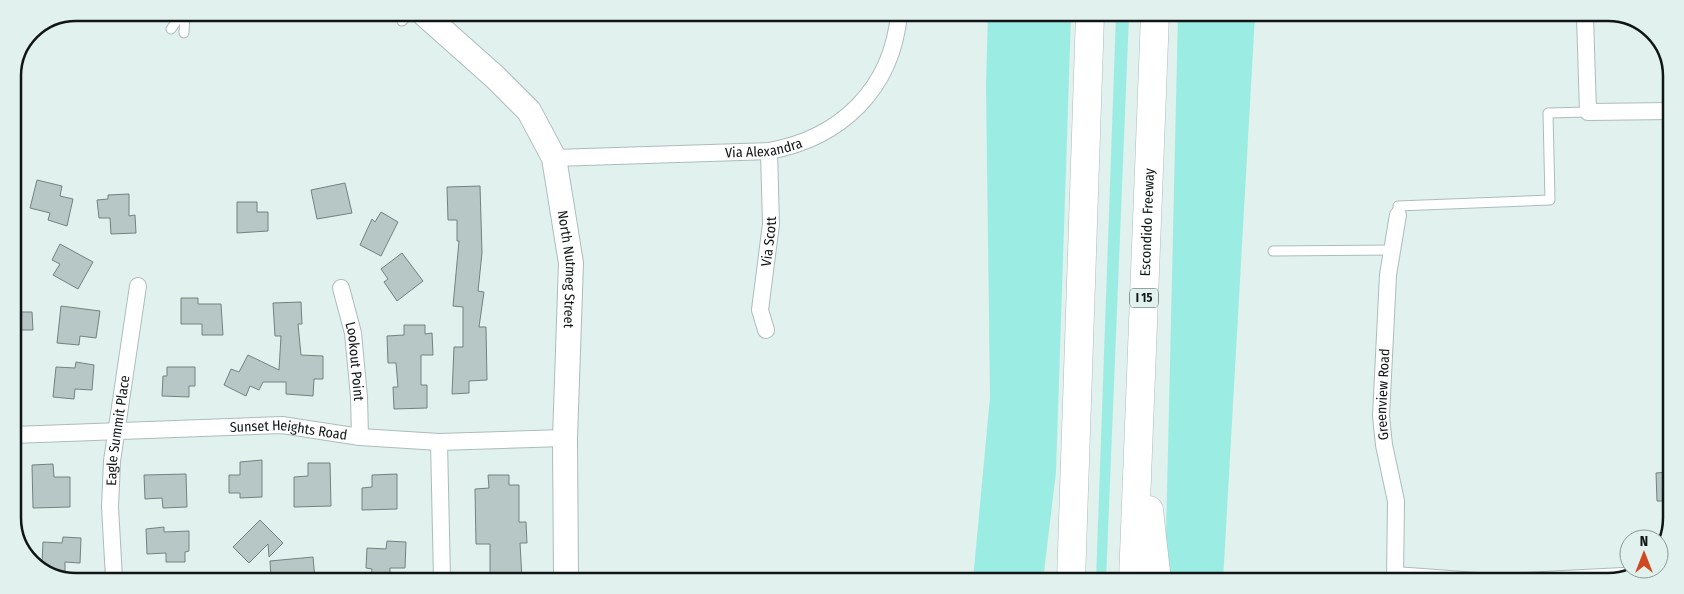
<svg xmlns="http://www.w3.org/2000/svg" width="1684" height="594" viewBox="0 0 1684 594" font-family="'Fira Sans Condensed',sans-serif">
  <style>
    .green { fill: #9bece2 }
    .building { fill: #b7c7c5; stroke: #738280 }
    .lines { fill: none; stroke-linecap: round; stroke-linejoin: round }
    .lane-casing { stroke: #acbcba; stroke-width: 11 }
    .street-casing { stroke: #acbcba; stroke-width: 18 }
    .secondary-casing { stroke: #acbcba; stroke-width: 26 }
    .highway-casing { stroke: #acbcba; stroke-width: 29 }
    .lane { stroke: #fff; stroke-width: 9 }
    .street { stroke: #fff; stroke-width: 16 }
    .secondary { stroke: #fff; stroke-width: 24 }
    .highway { stroke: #fff; stroke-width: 28 }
    .labels { text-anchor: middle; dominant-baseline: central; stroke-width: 5; stroke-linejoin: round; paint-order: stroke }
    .shield { fill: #e0f1ee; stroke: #4e5756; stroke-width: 1 }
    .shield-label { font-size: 12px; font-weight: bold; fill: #101515 }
    .street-label { font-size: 14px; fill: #101515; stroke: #e0f1ee }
    .rim { fill: none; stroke: #101515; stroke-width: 2.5 }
  </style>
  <rect width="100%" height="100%" fill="#e0f1ee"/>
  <g class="green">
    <polygon points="988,14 1071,15 1056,472 1043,580 973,580 990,397 986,85"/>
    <polygon points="1116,15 1129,15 1106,580 1096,580"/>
    <polygon points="1178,15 1255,15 1223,581 1165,581"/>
  </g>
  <g class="building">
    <polygon points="37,180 62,186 60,196 73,199 67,226 48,220 50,213 30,208"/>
    <polygon points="345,183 352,213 317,219 311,190"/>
    <polygon points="480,186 482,253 478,291 484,292 479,327 486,327 487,380 469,381 469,393 452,394 454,347 463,347 463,307 453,306 459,241 457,241 457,220 448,220 447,187"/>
    <polygon points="129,194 129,216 135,215 136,233 111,234 110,218 99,218 97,200 108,199 108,195"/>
    <polygon points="237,202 257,202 257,212 268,212 268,231 237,233"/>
    <polygon points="381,212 398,222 381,256 360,245 372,219 375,222"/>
    <polygon points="60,244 93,262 78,289 53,275 60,264 52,260"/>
    <polygon points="402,253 423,281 397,301 384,282 388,279 381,269"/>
    <polygon points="181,298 198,298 198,304 221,304 223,335 202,335 202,324 181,324"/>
    <polygon points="301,302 302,324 298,324 301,355 323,356 323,379 314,379 313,396 286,394 286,382 263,382 259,390 250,386 246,396 224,385 231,369 239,372 248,355 279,370 281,336 275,336 273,303"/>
    <polygon points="61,306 100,311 96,338 80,336 79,345 57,343"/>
    <polygon points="13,312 32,312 33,330 13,330"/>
    <polygon points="404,325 425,325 425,334 432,333 433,355 421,355 421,385 427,385 427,408 394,409 393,387 398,387 396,363 388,363 387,336 404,335"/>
    <polygon points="76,362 94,365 92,390 75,389 74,399 53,397 56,367 75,368"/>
    <polygon points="167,367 195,367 195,386 189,386 189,397 162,396 163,376 167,376"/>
    <polygon points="262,460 262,497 240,498 240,493 229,493 229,475 240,475 240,462"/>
    <polygon points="308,463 330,463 331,506 294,507 294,477 308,476"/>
    <polygon points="53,464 54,477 70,477 70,507 33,508 32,465"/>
    <polygon points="1669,472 1668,501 1657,501 1656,473"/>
    <polygon points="186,474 187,507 163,508 162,498 145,499 144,475"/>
    <polygon points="397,474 397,509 362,510 362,488 372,487 372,475"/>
    <polygon points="488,475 509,475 509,485 519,485 519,522 526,522 527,543 520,543 522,579 490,579 490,544 476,544 475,489 489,488"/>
    <polygon points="260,520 283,543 269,557 268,544 249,563 233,547"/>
    <polygon points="164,527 164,532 189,531 189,551 185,552 185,562 166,562 166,553 147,554 146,529"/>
    <polygon points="63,537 81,538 80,563 65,562 65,572 47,572 47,564 42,563 43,542 62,543"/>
    <polygon points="387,541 406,542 405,568 390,568 390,578 371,578 372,569 366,568 367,548 386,549"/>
    <polygon points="313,557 315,579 271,579 270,561"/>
  </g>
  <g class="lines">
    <defs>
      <g id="lane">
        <polyline points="402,21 410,13"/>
        <polyline points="171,29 182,13"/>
        <polyline points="184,33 185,13"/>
        <polyline points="1398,215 1398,206 1550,200 1548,113 1588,112"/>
        <polyline points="1273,251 1392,250"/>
      </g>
      <g id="street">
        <polyline points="1585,16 1588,112 1671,111"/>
        <path id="s1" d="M554 158 769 151C841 138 892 89 899 14"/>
        <path id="s2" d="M341 288 353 333 359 397 360 437"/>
        <path id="s3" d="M766 330 760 310 771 224 769 151"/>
        <path id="s4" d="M13 435 282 425 360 437 439 442 565 438"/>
        <polyline points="439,442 442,579"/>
        <polyline points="1395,575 1477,581"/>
        <path id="s5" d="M114 578 110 507 112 461 138 286"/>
        <path id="s6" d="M1395 581 1396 501 1384 445 1381 416 1388 275 1398 215"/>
        <polyline points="1522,581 1623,576"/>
      </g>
      <g id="secondary">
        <path id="s7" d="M423 13 495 77 529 111 554 158 571 263 565 438 566 579"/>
      </g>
      <g id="highway">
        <polyline points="1149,510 1157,581"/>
        <polyline points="1071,580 1090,15"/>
        <path id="s8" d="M1133 580 1155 15"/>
      </g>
    </defs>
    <use href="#lane" class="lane-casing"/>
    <use href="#street" class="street-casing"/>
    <use href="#secondary" class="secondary-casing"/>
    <use href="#highway" class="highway-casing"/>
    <use href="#lane" class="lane"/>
    <use href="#street" class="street"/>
    <use href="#secondary" class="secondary"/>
    <use href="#highway" class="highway"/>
  </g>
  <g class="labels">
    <rect class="shield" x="1130" y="288.5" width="28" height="19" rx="4"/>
    <g class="shield-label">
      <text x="1144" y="298">I 15</text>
    </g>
    <g class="street-label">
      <text stroke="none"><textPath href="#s1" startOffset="210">Via Alexandra</textPath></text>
      <text stroke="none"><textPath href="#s8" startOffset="358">Escondido Freeway</textPath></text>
      <text stroke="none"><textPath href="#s3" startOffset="90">Via Scott</textPath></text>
      <text stroke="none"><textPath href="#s7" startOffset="310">North Nutmeg Street</textPath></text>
      <text stroke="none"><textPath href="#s2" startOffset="75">Lookout Point</textPath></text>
      <text stroke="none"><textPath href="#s6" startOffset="188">Greenview Road</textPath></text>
      <text stroke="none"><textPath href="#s4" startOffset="276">Sunset Heights Road</textPath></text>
      <text stroke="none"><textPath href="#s5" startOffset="148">Eagle Summit Place</textPath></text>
    </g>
  </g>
  <path d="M0 0H1684V594H0ZM76 21H1608A55 55 0 0 1 1663 76V518A55 55 0 0 1 1608 573H76A55 55 0 0 1 21 518V76A55 55 0 0 1 76 21Z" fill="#e0f1ee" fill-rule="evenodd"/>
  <path class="rim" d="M76 21H1608A55 55 0 0 1 1663 76V518A55 55 0 0 1 1608 573H76A55 55 0 0 1 21 518V76A55 55 0 0 1 76 21Z"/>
  <g transform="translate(1644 554)"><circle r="24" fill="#e0f1ee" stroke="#8d9997"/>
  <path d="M0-4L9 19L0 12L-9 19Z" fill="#d0481f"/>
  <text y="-8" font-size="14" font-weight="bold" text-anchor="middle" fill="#101515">N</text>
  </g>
</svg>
